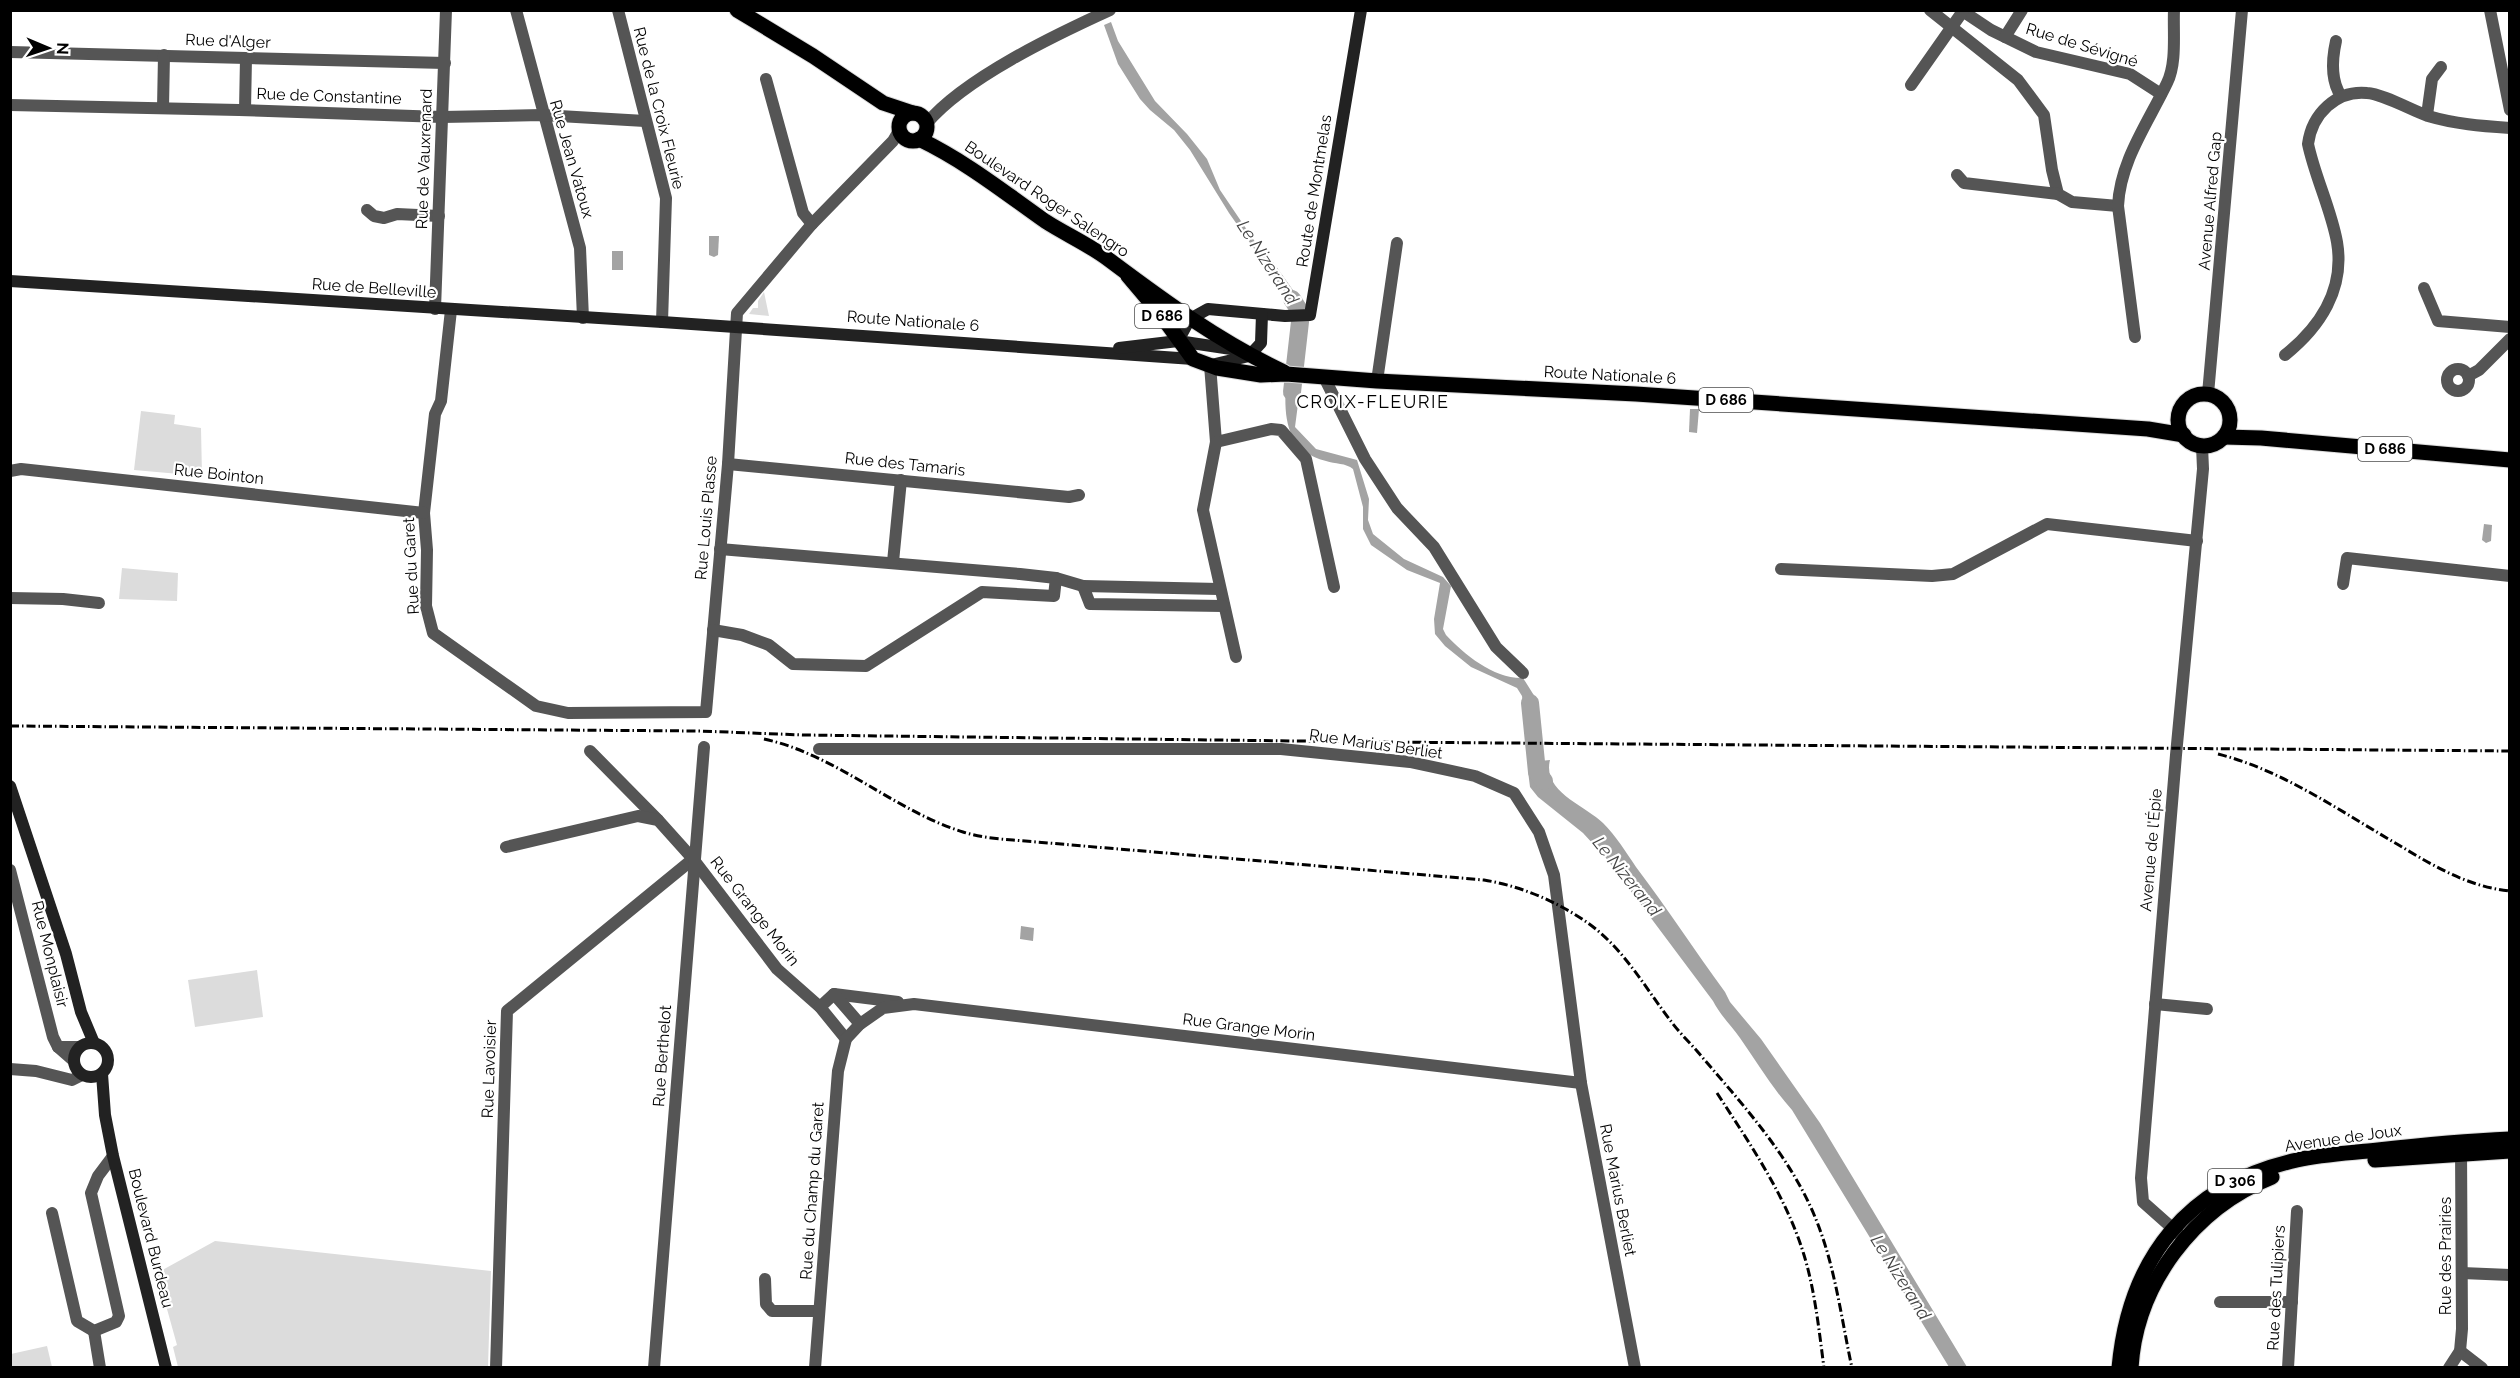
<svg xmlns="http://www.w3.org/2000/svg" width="2520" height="1378" viewBox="0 0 2520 1378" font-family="Raleway,sans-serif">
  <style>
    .green { fill: #dcdcdc }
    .water { fill: #a3a3a3 }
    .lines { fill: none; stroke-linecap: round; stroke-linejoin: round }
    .river { stroke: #a3a3a3; stroke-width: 18 }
    .primary-casing { stroke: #dbdbdb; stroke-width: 17 }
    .street { stroke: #555; stroke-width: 12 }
    .secondary { stroke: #222; stroke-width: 12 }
    .primary { stroke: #000; stroke-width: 15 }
    .rail { stroke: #000; stroke-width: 3; stroke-dasharray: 9 3 1.5 3; stroke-linecap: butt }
    .labels { text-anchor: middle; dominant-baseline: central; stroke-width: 4.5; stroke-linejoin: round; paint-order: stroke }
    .shield { fill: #fff; stroke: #4c4c4c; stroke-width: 1.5 }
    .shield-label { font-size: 15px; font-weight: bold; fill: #000 }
    .street-label { font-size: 16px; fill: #000; stroke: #fff }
    .water-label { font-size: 18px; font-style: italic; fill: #444; stroke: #fff }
    .neighbourhood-label { font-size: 18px; letter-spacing: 1.5px; fill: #000; stroke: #fff }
  </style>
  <rect width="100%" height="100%" fill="#fff"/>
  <g class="green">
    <polygon points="764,292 769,316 749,314 753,308 758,308 758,301"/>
    <polygon points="141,411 175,415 174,424 201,428 202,476 134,470"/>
    <polygon points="122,568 178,573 177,601 119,599"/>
    <polygon points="257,970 263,1017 195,1027 188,980"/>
    <polygon points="215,1241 491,1271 488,1367 178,1367 173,1347 177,1345 157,1273"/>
    <polygon points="47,1346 52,1367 11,1367 11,1354"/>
  </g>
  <g class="water">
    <polygon points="1111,22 1118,41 1155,101 1187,134 1207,159 1220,190 1268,261 1273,262 1300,300 1302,308 1293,308 1293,304 1229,213 1190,150 1174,130 1150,110 1140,99 1118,64 1104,25"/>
    <polygon points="709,236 719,236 718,255 714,257 709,255"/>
    <rect x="612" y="251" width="11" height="19"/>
    <polygon points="1294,323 1308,323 1302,358 1290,357 1294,336"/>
    <path d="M1286 380 1301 381 1295 427 1316 449 1357 460 1369 499 1368 520 1373 534 1404 559 1443 577 1451 586 1443 629 1446 635C1465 655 1494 679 1523 678L1535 697 1537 728H1531L1523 704 1522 696 1517 688 1471 667 1445 646 1435 634 1434 619 1440 583 1407 570 1371 545 1363 529V507L1353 469C1346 463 1335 464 1326 461 1284 450 1284 415 1286 380Z"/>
    <polygon points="1690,409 1699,409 1697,433 1689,432"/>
    <polygon points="2484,524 2492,525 2491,541 2486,543 2482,540"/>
    <path d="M1529 754 1540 761 1550 760C1542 792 1585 805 1603 823 1616 836 1626 852 1636 867 1667 908 1695 951 1725 992L1730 1002 1761 1039 1820 1123 1967 1367H1949L1792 1110C1772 1088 1757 1062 1740 1038 1731 1025 1720 1015 1713 1001L1606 858 1583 833 1538 797 1530 787 1528 771Z"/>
    <polygon points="1021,926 1034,928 1033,941 1020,939"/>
  </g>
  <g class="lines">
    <g class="river">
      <polyline points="1292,392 1301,313 1292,299"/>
      <polyline points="1530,703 1537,772 1544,781"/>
    </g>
    <defs>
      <g id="primary">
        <polyline points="737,10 813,56 883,103 913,113"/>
        <circle cx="913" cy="127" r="14"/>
        <path d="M919 139C965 161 1004 192 1045 221 1065 234 1088 244 1108 259 1164 301 1220 342 1284 372"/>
        <polyline points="1128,276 1161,315 1193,359 1217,368 1261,375 1286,374 1377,381 1636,394 2148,429 2184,435"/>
        <circle cx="2204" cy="420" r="26"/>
        <polyline points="2224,437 2261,438 2510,460"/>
        <polyline points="2375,1160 2510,1151"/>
        <path d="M2119 1368C2129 1258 2188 1184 2297 1160 2323 1154 2351 1153 2378 1150 2422 1145 2465 1141 2510 1139"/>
        <path d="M2131 1368C2136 1284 2194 1208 2272 1177"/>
      </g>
    </defs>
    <use href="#primary" class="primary-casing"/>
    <g class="street">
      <polyline points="516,10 580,248 583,318"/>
      <polyline points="618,10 666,198 662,322"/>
      <polyline points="1930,10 2018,80 2044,115 2052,170 2058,194 2072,202 2118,206"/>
      <polyline points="1961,10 1991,30 2036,52 2130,74 2161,94"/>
      <polyline points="2490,10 2510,110"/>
      <polyline points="2005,37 2022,10"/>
      <path d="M2336 41C2332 59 2331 81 2341 96"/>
      <polyline points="10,52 445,63"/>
      <polyline points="766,79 803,213 812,224"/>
      <polyline points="1911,85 1963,11"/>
      <polyline points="10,105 239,110 442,117 542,115 645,121"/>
      <polyline points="163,108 164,55"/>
      <polyline points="245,110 246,58"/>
      <polyline points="2427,115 2432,79 2441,67"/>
      <path d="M927 123C965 78 1055 35 1110 10"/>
      <polyline points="1957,175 1964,183 2058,194"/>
      <polyline points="367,210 374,216 384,218 397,214 439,216"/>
      <polyline points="2424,288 2438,321 2510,327"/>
      <polyline points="435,309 446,10"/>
      <polyline points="451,310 441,401 435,414 424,513 427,550 426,606 433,633 536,706 568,713 706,712 728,464 737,313 812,224 893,141 900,129"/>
      <path d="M2135 337 2118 206C2120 161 2148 123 2167 83 2177 63 2173 33 2174 10"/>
      <path d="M2285 355C2320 327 2345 289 2337 242 2331 209 2315 177 2308 144 2312 114 2336 90 2367 93 2383 94 2411 110 2428 116 2455 124 2481 126 2510 128"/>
      <polyline points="1210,365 1216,442 1271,429 1281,430 1306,459 1334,587"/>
      <circle cx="2458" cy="380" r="11"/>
      <polyline points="2468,376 2479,370 2510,339"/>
      <polyline points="1324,377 1365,459 1397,508 1434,547 1496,647 1523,673"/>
      <polyline points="1377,381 1397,243"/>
      <polyline points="2208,394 2242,10"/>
      <polyline points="1216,442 1203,510 1236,657"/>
      <polyline points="728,464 1069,497 1079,495"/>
      <polyline points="10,471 21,469 424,513"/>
      <polyline points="720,549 1020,574 1056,578 1083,586"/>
      <polyline points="893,562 901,480"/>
      <polyline points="1781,569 1932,576 1953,574 2047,524 2197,541"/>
      <polyline points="2343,584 2347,558 2510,576"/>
      <polyline points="1219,589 1083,586 1090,604 1223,606"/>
      <polyline points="10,598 63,599 99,603"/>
      <polyline points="713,630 742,635 769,645 793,664 866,666 982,592 1054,596 1056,578"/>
      <polyline points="819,749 1281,749 1410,762 1475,776 1514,793 1539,832 1554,875 1581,1083 1635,1368"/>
      <polyline points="590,751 658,820"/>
      <polyline points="506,847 638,816 658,820 693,859 777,969 820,1007 846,1039"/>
      <polyline points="10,870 53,1037 58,1047 74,1061"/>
      <polyline points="834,994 898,1002"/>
      <polyline points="2155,1004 2207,1009"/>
      <polyline points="820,1007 834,994 860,1024"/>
      <polyline points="58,1047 79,1047"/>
      <polyline points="10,1069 36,1071 72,1080 82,1075"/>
      <polyline points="52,1213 77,1321 94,1331 116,1322 119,1316 91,1193 98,1176 113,1156"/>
      <polyline points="2179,1234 2143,1202 2141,1178 2176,755 2203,469 2202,446"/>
      <polyline points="2462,1273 2510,1275"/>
      <polyline points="765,1279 766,1304 772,1311 819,1311"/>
      <polyline points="2220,1302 2292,1302"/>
      <polyline points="94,1331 100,1368"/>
      <polyline points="2460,1351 2482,1368"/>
      <polyline points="496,1368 507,1011 693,859"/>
      <polyline points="654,1368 704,747"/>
      <polyline points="815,1368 838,1071 846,1039 860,1024 883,1008 914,1004 1581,1083"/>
      <polyline points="2288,1368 2297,1211"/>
      <polyline points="2449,1368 2460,1351 2462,1329 2461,1147"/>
    </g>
    <g class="secondary">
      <polyline points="10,281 662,322 1193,359"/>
      <polyline points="1178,341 1190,319 1208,309 1285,316 1310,315 1361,10"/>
      <polyline points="1119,348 1178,341 1238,350"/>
      <polyline points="1211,365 1249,356 1261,343 1262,314"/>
      <polyline points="10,786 66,954 81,1012 94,1043"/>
      <circle cx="91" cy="1060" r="17"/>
      <polyline points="102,1074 105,1115 113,1156 166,1368"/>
    </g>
    <use href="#primary" class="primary"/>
    <g class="rail">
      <polyline points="10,726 699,731 804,735 1380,742 2510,751"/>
      <path d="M764 739C837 755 893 810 963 832 979 837 997 839 1013 840L1484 880C1521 886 1558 902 1588 923 1624 949 1644 986 1670 1020 1678 1031 1688 1041 1697 1051 1741 1103 1789 1154 1815 1217 1835 1265 1841 1317 1852 1368"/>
      <path d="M2218 754C2282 770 2340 811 2397 844 2432 865 2468 887 2510 891"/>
      <path d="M1717 1093C1750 1144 1786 1196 1804 1255 1815 1291 1819 1330 1824 1368"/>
    </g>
  </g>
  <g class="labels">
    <g class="shield">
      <rect x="1135" y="304" width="54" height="24" rx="4.5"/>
      <rect x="1699" y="388" width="54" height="24" rx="4.5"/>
      <rect x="2358" y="437" width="54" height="24" rx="4.5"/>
      <rect x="2208" y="1169" width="54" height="24" rx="4.5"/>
    </g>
    <g class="shield-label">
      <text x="1162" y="316">D 686</text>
      <text x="1726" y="400">D 686</text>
      <text x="2385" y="449">D 686</text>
      <text x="2235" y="1181">D 306</text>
    </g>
    <g class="street-label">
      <text transform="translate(228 41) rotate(2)">Rue d'Alger</text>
      <text transform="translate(2082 45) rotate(17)">Rue de Sévigné</text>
      <text transform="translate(329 96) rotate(2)">Rue de Constantine</text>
      <text transform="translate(659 108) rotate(76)">Rue de la Croix Fleurie</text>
      <text transform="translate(424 159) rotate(-88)">Rue de Vauxrenard</text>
      <text transform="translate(572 159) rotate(74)">Rue Jean Vatoux</text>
      <text transform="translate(1314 191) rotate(-81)">Route de Montmelas</text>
      <text transform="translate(1047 199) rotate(34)">Boulevard Roger Salengro</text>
      <text transform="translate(2210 201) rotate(-85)">Avenue Alfred Gap</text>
      <text transform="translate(374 288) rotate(4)">Rue de Belleville</text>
      <text transform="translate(913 321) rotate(4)">Route Nationale 6</text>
      <text transform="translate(1610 375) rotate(3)">Route Nationale 6</text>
      <text transform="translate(905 464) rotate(6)">Rue des Tamaris</text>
      <text transform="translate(219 474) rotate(6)">Rue Bointon</text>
      <text transform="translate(706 518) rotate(-85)">Rue Louis Plasse</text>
      <text transform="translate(411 566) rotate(-93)">Rue du Garet</text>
      <text transform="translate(1376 744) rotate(8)">Rue Marius Berliet</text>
      <text transform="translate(2151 850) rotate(-85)">Avenue de l'Épie</text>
      <text transform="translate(755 911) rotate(52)">Rue Grange Morin</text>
      <text transform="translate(50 954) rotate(76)">Rue Monplaisir</text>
      <text transform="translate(1249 1027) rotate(7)">Rue Grange Morin</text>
      <text transform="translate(662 1056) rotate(-86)">Rue Berthelot</text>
      <text transform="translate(489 1069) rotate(-88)">Rue Lavoisier</text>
      <text transform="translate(2343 1138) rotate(-8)">Avenue de Joux</text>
      <text transform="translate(1618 1190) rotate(79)">Rue Marius Berliet</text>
      <text transform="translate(812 1191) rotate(-86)">Rue du Champ du Garet</text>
      <text transform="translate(151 1238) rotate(76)">Boulevard Burdeau</text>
      <text transform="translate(2445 1256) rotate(-90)">Rue des Prairies</text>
      <text transform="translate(2276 1288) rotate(-87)">Rue des Tulipiers</text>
    </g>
    <g class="water-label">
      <text transform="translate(1268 262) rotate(57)">Le Nizerand</text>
      <text transform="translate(1627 876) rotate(51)">Le Nizerand</text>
      <text transform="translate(1901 1277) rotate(58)">Le Nizerand</text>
    </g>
    <g class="neighbourhood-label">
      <text x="1373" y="401">CROIX-FLEURIE</text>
    </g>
  </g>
  <rect width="2520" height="1378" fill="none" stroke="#000000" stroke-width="24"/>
  <g transform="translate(48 48) rotate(92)" stroke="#ffffff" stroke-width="4.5" paint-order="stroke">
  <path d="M0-4.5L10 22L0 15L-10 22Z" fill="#000000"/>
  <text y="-9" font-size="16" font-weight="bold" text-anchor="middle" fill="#000000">N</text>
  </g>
</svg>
